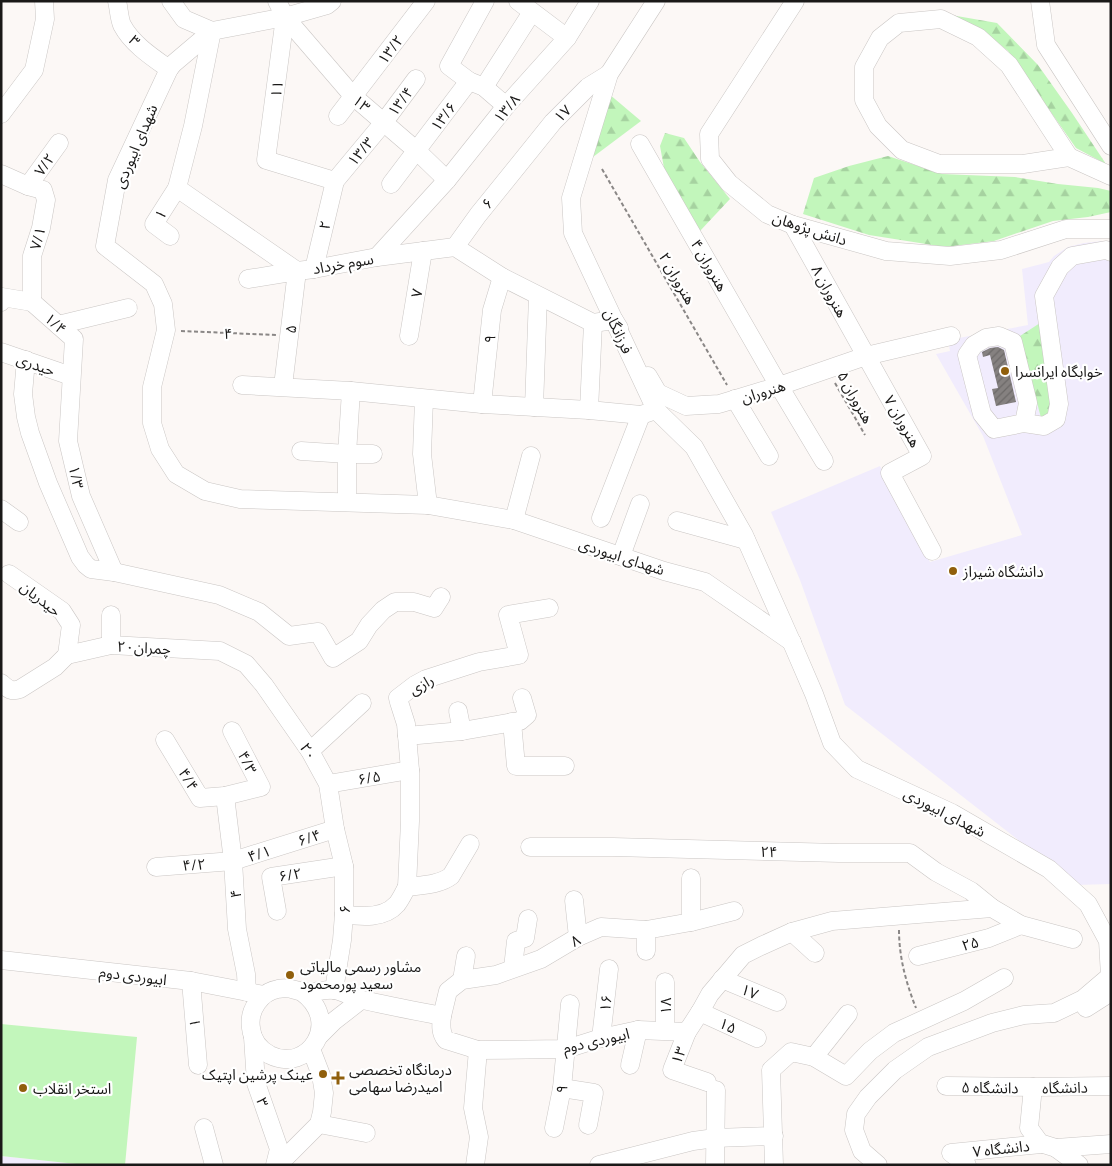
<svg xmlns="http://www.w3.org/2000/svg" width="1112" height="1166" viewBox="0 0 1112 1166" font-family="Barlow,'Noto Sans Arabic',sans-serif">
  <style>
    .education { fill: #f1ecfd }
    .forest { fill: url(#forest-firs) }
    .green { fill: #c2f6bb }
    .building { fill: url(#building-hatch) }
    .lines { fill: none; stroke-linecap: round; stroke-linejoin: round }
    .minor-casing { stroke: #cac6c4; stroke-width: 19 }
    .path { stroke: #8a8786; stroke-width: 2; stroke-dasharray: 4 2.5; stroke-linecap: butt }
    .minor { stroke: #fff; stroke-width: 18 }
    .poi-dot { fill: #905f0c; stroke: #fff; stroke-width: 2 }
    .labels { text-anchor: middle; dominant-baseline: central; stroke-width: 4.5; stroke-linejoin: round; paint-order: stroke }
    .street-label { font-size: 15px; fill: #1a1918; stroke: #fff }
    .poi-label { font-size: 15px; fill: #1a1918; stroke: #fff; text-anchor: start }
  </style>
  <defs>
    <pattern id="forest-firs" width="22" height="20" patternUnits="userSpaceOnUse" patternTransform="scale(1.25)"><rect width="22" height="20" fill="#c2f6bb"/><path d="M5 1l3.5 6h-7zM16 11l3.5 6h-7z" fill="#a6d2a0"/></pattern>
    <pattern id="building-hatch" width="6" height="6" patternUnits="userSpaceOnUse" patternTransform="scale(1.25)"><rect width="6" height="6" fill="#858180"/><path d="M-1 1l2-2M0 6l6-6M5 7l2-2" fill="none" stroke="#6c6968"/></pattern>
  </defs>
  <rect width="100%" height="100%" fill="#fcf8f6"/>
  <g class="education">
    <polygon points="1103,241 1111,241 1111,884 1076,885 845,705 800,580 771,512 880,466 930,562 1022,535 983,436 936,354 950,351 948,340 1028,325 1022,269 1049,262 1054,256 1068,247 1084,243"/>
    <polygon points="1,1156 86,1165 1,1165"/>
  </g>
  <g class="forest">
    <polygon points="951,15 997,23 1038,65 1072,113 1106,164 1076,148 1008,51 986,33"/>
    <polygon points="609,94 641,121 593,157"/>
    <polygon points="665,133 684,138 700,162 730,199 700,231 664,168 660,146"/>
    <polygon points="888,156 942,174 1015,177 1058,184 1098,188 1111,191 1111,212 1088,217 1053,221 994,241 945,247 869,235 803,214 814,178 849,166"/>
    <polygon points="1040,323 1048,361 1051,416 1041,418 1020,336"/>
  </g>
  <polygon class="green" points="1,1024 137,1037 125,1165 86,1165 1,1156"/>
  <polygon class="building" points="998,347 1004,350 1016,402 996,406 992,389 998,388 990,355 983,357 982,352 990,348"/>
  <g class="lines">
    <defs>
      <g id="minor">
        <path d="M117 1C119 9 119 18 122 25 132 44 152 57 169 69"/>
        <polyline points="171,1 184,19 212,31 193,126 177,188 297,271 314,269 377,257 455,247 502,277 593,323 614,320 619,328"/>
        <polyline points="277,1 285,17 353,96 417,151 447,180"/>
        <polyline points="332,1 327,5 285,17 212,31 173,64 169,69 117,180 105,246 154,284 163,304 166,330 152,387 152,423 160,449 176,474 205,491 240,499 428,505 514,520 664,571 705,582 792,642"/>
        <polyline points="485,1 449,66 469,81 484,87 506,106"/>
        <polyline points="518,1 567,38"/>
        <polyline points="656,1 609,74 571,198 573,233 656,410 694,447 744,535 792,643 814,694 832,743 857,769 952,813 1049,869 1088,904 1108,941 1110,976 1083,999 1054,1013 1024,1015 992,1023 928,1047 895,1070 868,1097 856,1114 854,1130 862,1151 878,1165"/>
        <polyline points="795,1 709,134 710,159 729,183 767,214 793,225 886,251 950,256 1001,250 1066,229 1111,229"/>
        <polyline points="1040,1 1046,45 1111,146"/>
        <polyline points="285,17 266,160 335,181"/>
        <polyline points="484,87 532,12"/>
        <polyline points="1,114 34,70 45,19 44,1"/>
        <polyline points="338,116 426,1"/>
        <polyline points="640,144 779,386 824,461"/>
        <polyline points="1069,157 1023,164 939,164 902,150 878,126 864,100 864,67 880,38 899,23 941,19 978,37 1009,65 1069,157 1111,176"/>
        <polyline points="1,174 28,186 59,143"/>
        <polyline points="391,184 469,81"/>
        <polyline points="28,186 43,190 46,200 41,228 32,256 32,302"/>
        <polyline points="793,225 922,456 890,473 932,551"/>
        <polyline points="170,236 154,224 177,188"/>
        <polyline points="455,247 478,215 553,122 588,87 609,74"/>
        <polyline points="377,257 447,180 506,106 567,38 590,1"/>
        <polyline points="314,269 335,181 384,122 416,79"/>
        <polyline points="248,279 297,271 283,386"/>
        <polyline points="1,302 2,297 32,302"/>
        <polyline points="32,302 74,339 68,441 81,496 114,572"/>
        <polyline points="58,325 128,308"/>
        <polyline points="409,336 423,251"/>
        <polyline points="1,352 71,376"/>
        <polyline points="26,360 23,394 26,417 30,433 48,483 80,557 86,565 91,569 114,572 219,595 259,612 289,636 318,632 333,658 359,641 369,625 383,610 395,602 414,602 434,608 441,597"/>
        <polyline points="648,376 658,393 686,406 719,404 779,386 866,356 951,336"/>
        <polyline points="242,385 351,391 482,404 589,410 641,415 656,410"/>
        <polyline points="424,399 422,454 428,505"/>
        <polyline points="735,399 769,456"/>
        <polyline points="482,404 492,310 502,277"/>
        <polyline points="534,407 538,296"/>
        <polyline points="589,410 593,323"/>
        <polyline points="1024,423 1028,403 1013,342 999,336 986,338 974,345 967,355 982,414 994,429 1024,423 1044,426 1056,419 1059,404 1044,296 1060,267 1072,256 1106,250 1111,252"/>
        <polyline points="301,451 347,454 373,454"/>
        <polyline points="347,502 347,454 351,391"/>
        <polyline points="1,509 19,522"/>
        <polyline points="601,518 641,415"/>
        <polyline points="514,520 531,456"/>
        <polyline points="677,521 746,540"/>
        <polyline points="621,556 640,504"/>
        <polyline points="9,574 62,611 71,625 67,655"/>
        <polyline points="111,645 111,615"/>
        <path d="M1 683C8 689 11 692 20 689L55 667 67 655 111 645 220 651 246 664 264 685 310 751 328 784 335 829 344 866V914L342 940 334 990"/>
        <polyline points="458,711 462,731"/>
        <polyline points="512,722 516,766 565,766"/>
        <polyline points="407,736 462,731 520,721 527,715 522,698"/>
        <polyline points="165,740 200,798 225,796 261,787 232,731"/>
        <polyline points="310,751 362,703"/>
        <polyline points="328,784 410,770"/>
        <polyline points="225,796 233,861 237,929 246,974 247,992"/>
        <polyline points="530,847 613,847 839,853 910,853 936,872 971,891 992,908"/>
        <polyline points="156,867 233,861 335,829"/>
        <polyline points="407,887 410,821 410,770 406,724 399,702 398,698 415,685 426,679 479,662 519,655 508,615 549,608"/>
        <polyline points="574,900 578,937"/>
        <polyline points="277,911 271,877 344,866"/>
        <path d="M344 914C361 917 384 919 397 904 401 899 404 892 407 887 422 885 439 885 451 876L470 844"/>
        <polyline points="691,922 691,878"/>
        <polyline points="646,930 646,951"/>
        <polyline points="792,932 815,953"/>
        <polyline points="918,956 989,938 1021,925"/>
        <polyline points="1,960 191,981 264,995"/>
        <polyline points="513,968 516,941 525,938 528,919"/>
        <polyline points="722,979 777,1002"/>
        <polyline points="462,980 466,956"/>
        <polyline points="191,981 198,1065"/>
        <path d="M302 992C343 1022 308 1074 270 1055 259 1049 252 1039 251 1028 248 1010 261 992 278 989 290 986 295 991 304 992 314 993 325 989 335 990 344 992 354 998 363 1000 389 1006 416 1011 442 1016 441 1024 440 1033 446 1040L478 1050 566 1049 601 1038 638 1030 687 1032 700 1012 710 994 743 955 761 946 792 932 832 921 992 908 1021 925 1073 939"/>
        <polyline points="1086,1008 1108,994 1111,994"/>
        <polyline points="700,1012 757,1038"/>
        <polyline points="442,1016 448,991 462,980 496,975 541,959 578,937 601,927 646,930 691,922 734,911"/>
        <polyline points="665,1030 665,982"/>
        <polyline points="687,1032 672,1070 707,1082"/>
        <polyline points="319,1036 334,1021 361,1000"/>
        <polyline points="253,1037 256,1083 279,1149 275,1165"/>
        <polyline points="601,1038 609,969"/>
        <polyline points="814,1057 848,1014"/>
        <polyline points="630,1065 638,1030"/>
        <polyline points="946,1086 1033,1087 1111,1086"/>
        <polyline points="1033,1087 1029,1128 1040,1143 1056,1148 1079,1165"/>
        <polyline points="562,1088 594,1093 588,1125"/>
        <polyline points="319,1124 366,1133"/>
        <polyline points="204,1128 214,1165"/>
        <polyline points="554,1128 562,1088 570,1004"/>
        <polyline points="1056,1148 1111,1144"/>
        <polyline points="278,1165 319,1124 322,1112 324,1093 321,1075 311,1049"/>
        <polyline points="475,1165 479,1137 473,1108 478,1050"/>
        <polyline points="599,1165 693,1141 715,1138 774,1136"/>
        <polyline points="715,1165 716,1090"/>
        <polyline points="774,1165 771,1070 791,1052 814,1057 846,1076 870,1051 894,1033 964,1001 1004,978"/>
        <polyline points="967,1165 951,1153 1041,1144"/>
      </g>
    </defs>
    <use href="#minor" class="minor-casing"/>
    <g class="path">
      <polyline points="602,169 727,385"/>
      <polyline points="181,331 276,335"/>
      <polyline points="835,383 865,435"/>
      <path d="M899 930C899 957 906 983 916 1008"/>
    </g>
    <use href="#minor" class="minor"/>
  </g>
  <g class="poi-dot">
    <circle cx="1005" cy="371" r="5"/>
    <circle cx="953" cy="571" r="5"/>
    <circle cx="290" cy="975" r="5"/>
    <circle cx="323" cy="1074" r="5"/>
    <path d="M335.5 1070.5h5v5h5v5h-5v5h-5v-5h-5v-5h5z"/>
    <circle cx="23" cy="1088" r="5"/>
  </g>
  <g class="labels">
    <g class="street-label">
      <text transform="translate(135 40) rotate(47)">۳</text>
      <text transform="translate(390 49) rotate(-53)">۱۳/۲</text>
      <text transform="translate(276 89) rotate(-82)">۱۱</text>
      <text transform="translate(400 101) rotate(-54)">۱۳/۴</text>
      <text transform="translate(362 103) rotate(42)">۱۳</text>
      <text transform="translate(506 108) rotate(-50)">۱۳/۸</text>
      <text transform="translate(562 113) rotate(-45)">۱۷</text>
      <text transform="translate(443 116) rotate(-53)">۱۳/۶</text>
      <text transform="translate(135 146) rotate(-67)">شهدای ابیوردی</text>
      <text transform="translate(360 151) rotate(-50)">۱۳/۳</text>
      <text transform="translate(44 164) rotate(-55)">۷/۲</text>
      <text transform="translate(487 203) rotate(-52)">۶</text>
      <text transform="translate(160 214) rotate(-58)">۱</text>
      <text transform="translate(324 225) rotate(-77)">۲</text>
      <text transform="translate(810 228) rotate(18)">دانش پژوهان</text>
      <text transform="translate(37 238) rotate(-75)">۷/۱</text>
      <text transform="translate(343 263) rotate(-10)">سوم خرداد</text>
      <text transform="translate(710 265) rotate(60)">هنروران ۴</text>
      <text transform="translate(678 278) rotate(60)">هنروران ۲</text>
      <text transform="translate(830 291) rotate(61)">هنروران ۸</text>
      <text transform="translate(416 293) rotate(-80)">۷</text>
      <text transform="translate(56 323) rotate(42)">۱/۴</text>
      <text transform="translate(290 329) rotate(-83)">۵</text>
      <text transform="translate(619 331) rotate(65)">فرزانگان</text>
      <text transform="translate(228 333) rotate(3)">۴</text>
      <text transform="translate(489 339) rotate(-83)">۹</text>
      <text transform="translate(36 364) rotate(19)">حیدری</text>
      <text transform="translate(763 391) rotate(-17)">هنروران</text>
      <text transform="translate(856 397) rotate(61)">هنروران ۵</text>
      <text transform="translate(903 421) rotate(60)">هنروران ۷</text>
      <text transform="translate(77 477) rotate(77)">۱/۳</text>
      <text transform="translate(622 556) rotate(18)">شهدای ابیوردی</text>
      <text transform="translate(41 598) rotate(38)">حیدریان</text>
      <text transform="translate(144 647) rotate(3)">چمران۲۰</text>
      <text transform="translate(421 684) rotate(-29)">رازی</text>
      <text transform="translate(309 751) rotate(58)">۲۰</text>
      <text transform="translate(248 762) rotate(63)">۴/۳</text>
      <text transform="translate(369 777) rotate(-10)">۶/۵</text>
      <text transform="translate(189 779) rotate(59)">۴/۴</text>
      <text transform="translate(945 812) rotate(27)">شهدای ابیوردی</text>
      <text transform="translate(309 837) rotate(-18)">۶/۴</text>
      <text transform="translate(769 851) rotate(2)">۲۴</text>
      <text transform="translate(259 853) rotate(-18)">۴/۱</text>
      <text transform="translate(194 864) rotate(-4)">۴/۲</text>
      <text transform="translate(290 874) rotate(-9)">۶/۲</text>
      <text transform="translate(235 894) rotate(-94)">۴</text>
      <text transform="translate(344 909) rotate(-89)">۶</text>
      <text transform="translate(575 940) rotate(-30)">۸</text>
      <text transform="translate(970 943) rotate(-14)">۲۵</text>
      <text transform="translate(133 975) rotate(7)">ابیوردی دوم</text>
      <text transform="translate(750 991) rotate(22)">۱۷</text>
      <text transform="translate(605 1003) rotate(-84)">۱۶</text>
      <text transform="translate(665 1006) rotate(-90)">۱۸</text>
      <text transform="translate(194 1023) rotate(-95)">۱</text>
      <text transform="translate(728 1025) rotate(25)">۱۵</text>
      <text transform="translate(596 1040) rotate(-13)">ابیوردی دوم</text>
      <text transform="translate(678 1055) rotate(-68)">۱۳</text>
      <text transform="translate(990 1087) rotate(1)">۵ دانشگاه</text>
      <text transform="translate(1065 1087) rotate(-1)">دانشگاه</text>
      <text transform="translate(561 1089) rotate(-81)">۹</text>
      <text transform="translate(263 1102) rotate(70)">۳</text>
      <text transform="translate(1001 1148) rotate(-6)">۷ دانشگاه</text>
    </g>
    <g class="poi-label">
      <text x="1015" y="371">خوابگاه ایرانسرا</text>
      <text x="963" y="571">دانشگاه شیراز</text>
      <text x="300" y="966">مشاور رسمی مالیاتی<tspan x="300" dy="17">سعید پورمحمود</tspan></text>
      <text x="349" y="1069">درمانگاه تخصصی<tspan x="349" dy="17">امیدرضا سهامی</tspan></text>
      <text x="313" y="1074" text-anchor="end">عینک پرشین اپتیک</text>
      <text x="33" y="1088">استخر انقلاب</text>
    </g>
  </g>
  <rect width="1112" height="1166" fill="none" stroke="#1a1918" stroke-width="5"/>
</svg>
